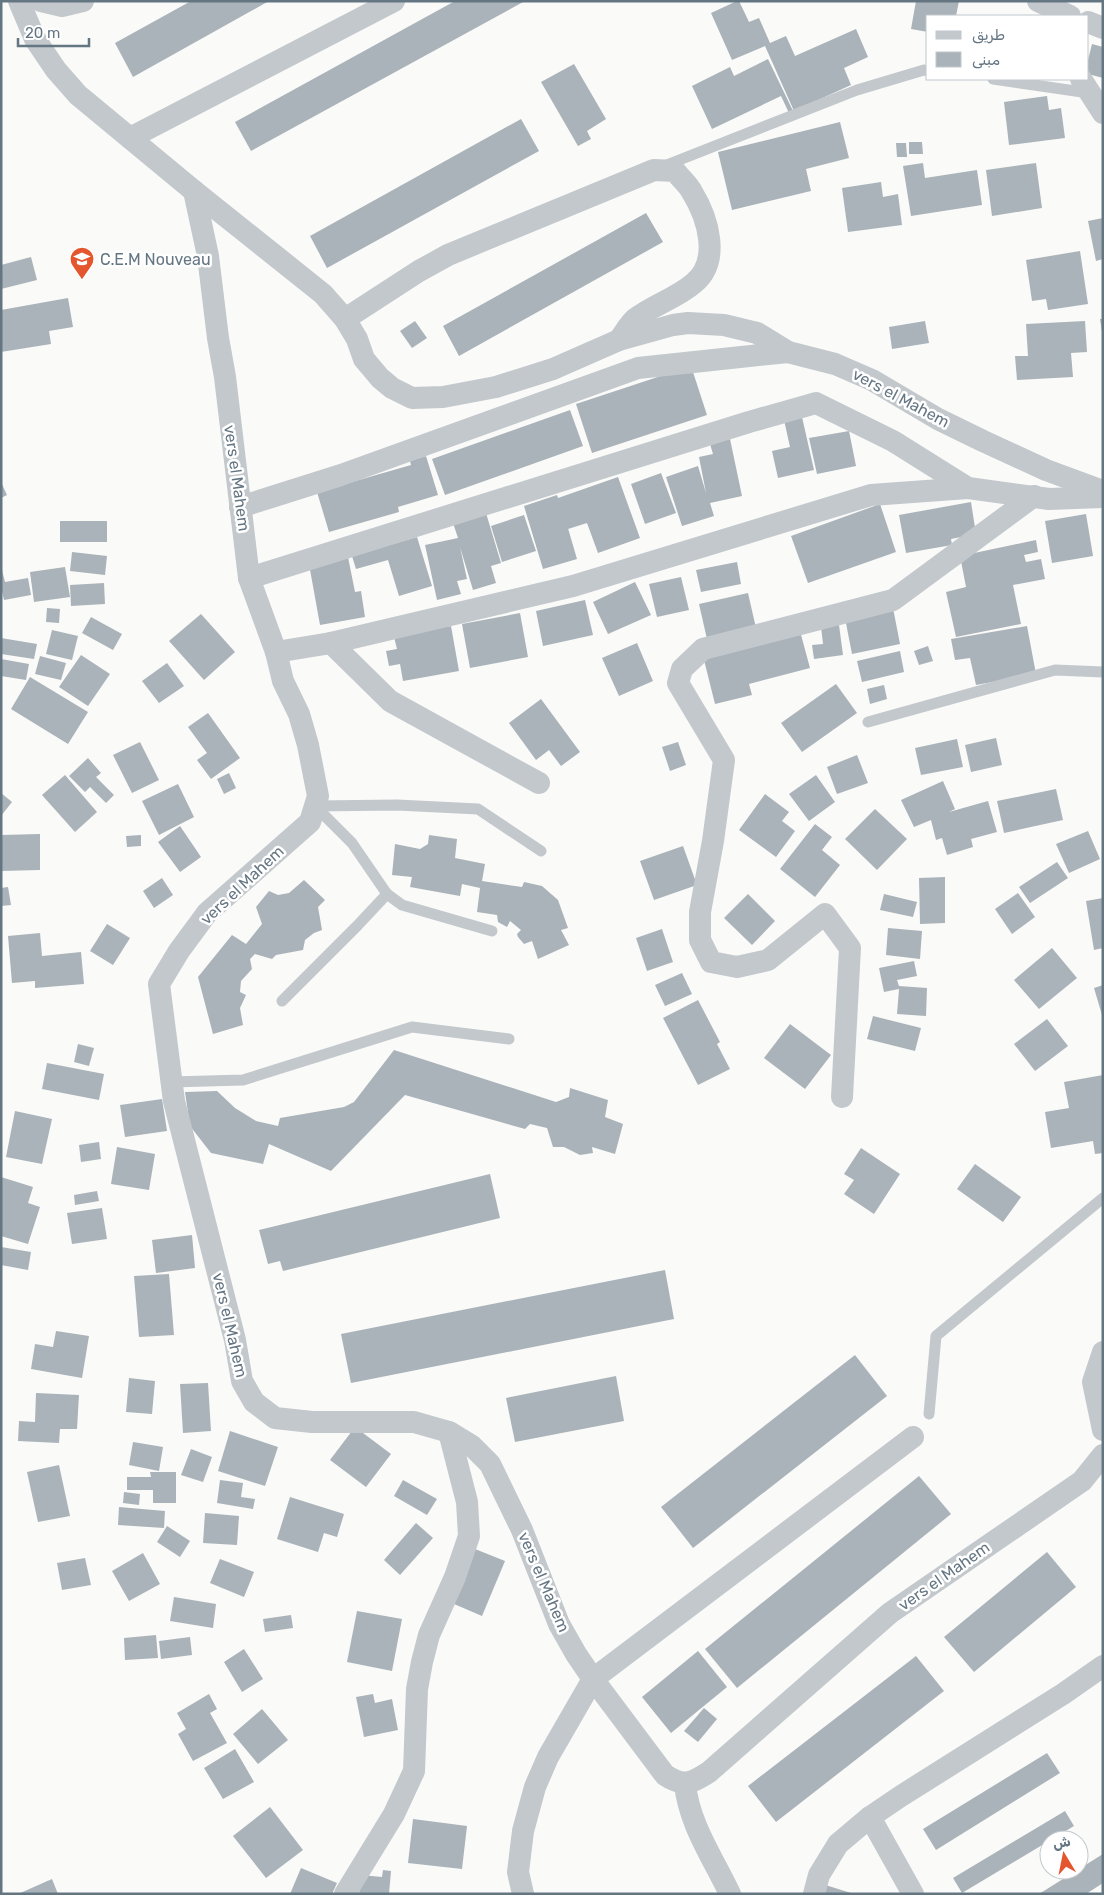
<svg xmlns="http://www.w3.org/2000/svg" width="1104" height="1895" viewBox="0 0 1104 1895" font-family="Rubik,'Noto Sans Arabic',sans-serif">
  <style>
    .building { fill: #aab3b9 }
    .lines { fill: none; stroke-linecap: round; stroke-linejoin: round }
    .lane { stroke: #c3c8cc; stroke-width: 11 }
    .street { stroke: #c3c8cc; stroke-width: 22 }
    .labels { text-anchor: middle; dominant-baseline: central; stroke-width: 5; stroke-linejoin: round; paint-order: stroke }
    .poi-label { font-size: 16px; fill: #657683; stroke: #fff; text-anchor: start }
    .street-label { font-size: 16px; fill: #657683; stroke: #fff }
  </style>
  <rect width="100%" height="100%" fill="#fafaf8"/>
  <g class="building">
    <polygon points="191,1 269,1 133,77 115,43"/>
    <polygon points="455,1 525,1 251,151 235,122"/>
    <polygon points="737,1 739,1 749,22 759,18 770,43 786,36 795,56 856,29 868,57 844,68 851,85 794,111 765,46 732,60 711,13"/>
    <polygon points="916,1 959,1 956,16 928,16 928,32 911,29"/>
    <polygon points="1092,44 1103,47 1103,78 1088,74 1088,60"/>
    <polygon points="768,59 793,111 789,113 781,96 712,129 692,86 730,67 734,76"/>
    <polygon points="574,64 606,119 587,131 591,139 578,146 541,82"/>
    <polygon points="1047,96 1049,110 1061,108 1065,138 1009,145 1004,102"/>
    <polygon points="521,119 539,151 327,268 310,236"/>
    <polygon points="840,122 849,158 806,169 811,191 732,210 718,152"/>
    <polygon points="909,142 922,142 923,154 909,154"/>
    <polygon points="896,143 906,143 907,157 897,157"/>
    <polygon points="923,163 925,178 977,170 982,205 911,216 903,166"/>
    <polygon points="1036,163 1042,208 992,216 986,170"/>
    <polygon points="881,182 883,197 898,194 902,225 848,232 842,188"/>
    <polygon points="646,213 663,242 459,356 443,326"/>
    <polygon points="1103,218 1103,259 1096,261 1088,221"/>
    <polygon points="1080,251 1088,304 1048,310 1046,299 1032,301 1026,260"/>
    <polygon points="31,257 37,280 1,289 1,265"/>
    <polygon points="68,298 73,327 49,331 51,344 1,352 1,310"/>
    <polygon points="1100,319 1103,319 1103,332 1102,332"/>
    <polygon points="415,321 427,338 412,348 400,331"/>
    <polygon points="925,321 929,343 892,349 889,327"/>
    <polygon points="1085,321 1087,352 1071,353 1073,377 1017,380 1015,356 1028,356 1026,324"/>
    <polygon points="691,366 707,415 592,453 576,404"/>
    <polygon points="570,410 583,446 445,495 432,459"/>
    <polygon points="802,417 814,470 778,478 772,451 790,447 784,420"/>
    <polygon points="849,431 856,466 817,474 809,438"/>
    <polygon points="730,439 742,496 710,503 714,516 682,526 666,477 698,466 706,493 699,457 713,454 710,444"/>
    <polygon points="426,456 438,495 398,507 399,512 329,532 317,492 411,465 410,461"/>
    <polygon points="661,473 676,513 645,524 631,484"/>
    <polygon points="618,477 640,538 598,553 587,523 568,529 565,518 577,559 543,569 524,506 557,495 558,498"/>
    <polygon points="1,482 7,495 1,498"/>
    <polygon points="971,502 976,534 951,539 952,545 906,553 899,515"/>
    <polygon points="880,504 896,552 808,583 791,536"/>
    <polygon points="486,513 501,563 491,566 496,583 473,590 460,547 467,579 457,581 461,594 437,600 425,545 458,538 453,523"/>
    <polygon points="1086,514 1093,556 1052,563 1045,521"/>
    <polygon points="524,515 536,551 502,562 491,526"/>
    <rect x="60" y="521" width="47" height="21"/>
    <polygon points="417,537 432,586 399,596 388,560 356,569 352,556"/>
    <polygon points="1036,540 1038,552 1024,555 1026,562 1041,559 1045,579 1013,585 1021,624 956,637 946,592 966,587 960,556"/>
    <polygon points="72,552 107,556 105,575 70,571"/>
    <polygon points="348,557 355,592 361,591 365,617 320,625 309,564"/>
    <polygon points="737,562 741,584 701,592 696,570"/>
    <polygon points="1,566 5,582 28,578 31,595 4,600 1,587"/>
    <polygon points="65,567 70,597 34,602 30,572"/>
    <polygon points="681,577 689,610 657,617 649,584"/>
    <polygon points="635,582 651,615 608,634 593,602"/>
    <polygon points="104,583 105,604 71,606 70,585"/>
    <polygon points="748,593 756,628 707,639 699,604"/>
    <polygon points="585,600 593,635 543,646 536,611"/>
    <polygon points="47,608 60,609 59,623 46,622"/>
    <polygon points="893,608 900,644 852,654 845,618"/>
    <polygon points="520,613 528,657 470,668 462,624"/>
    <polygon points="201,614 235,652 204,680 169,641"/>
    <polygon points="91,617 122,634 113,650 82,633"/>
    <polygon points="839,625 843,655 814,659 812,645 823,644 821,627"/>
    <polygon points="451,626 459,671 403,681 400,664 389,666 386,651 397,649 394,637"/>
    <polygon points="1027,626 1036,674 976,685 970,658 955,660 951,639"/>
    <polygon points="52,630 78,636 72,660 46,654"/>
    <polygon points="800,631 810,668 749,684 752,695 715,704 703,656"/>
    <polygon points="1,638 37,644 34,659 1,654"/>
    <polygon points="637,643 653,681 619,696 602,658"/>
    <polygon points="928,646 933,661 919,665 914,651"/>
    <polygon points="900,651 904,672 862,682 857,661"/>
    <polygon points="81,655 110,674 88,706 59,687"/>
    <polygon points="40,656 66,663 61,680 35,674"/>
    <polygon points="1,659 29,664 26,680 1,676"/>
    <polygon points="167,663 184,686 159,703 142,681"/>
    <polygon points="30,677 88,712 68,744 11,709"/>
    <polygon points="836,684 857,713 802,752 781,723"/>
    <polygon points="884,685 887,699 870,704 867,689"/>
    <polygon points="541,699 580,752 561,766 549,750 536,760 509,723"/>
    <polygon points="208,713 240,758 211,779 197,760 207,753 188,727"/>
    <polygon points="996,738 1002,765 971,772 965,745"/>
    <polygon points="957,739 963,767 921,775 915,748"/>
    <polygon points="140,742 159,780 132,793 113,755"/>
    <polygon points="678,742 686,765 670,771 662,747"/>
    <polygon points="857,755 868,783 837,794 827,767"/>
    <polygon points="88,758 101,773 96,777 114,795 106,803 90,787 85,792 69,776"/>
    <polygon points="229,773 236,788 224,794 217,779"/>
    <polygon points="65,775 97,812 75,832 42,795"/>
    <polygon points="816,775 835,802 809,821 789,794"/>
    <polygon points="943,781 955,809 949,812 988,801 997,832 971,839 973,847 947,855 942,838 936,840 931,820 914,827 901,800"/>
    <polygon points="178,784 194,817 159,835 142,801"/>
    <polygon points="1056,789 1063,820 1004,833 997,801"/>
    <polygon points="1,793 12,802 1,816"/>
    <polygon points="765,794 789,812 782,821 795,831 776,857 739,830"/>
    <polygon points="875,809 907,839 877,870 845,839"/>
    <polygon points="815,824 832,837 822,850 840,865 815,897 780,869"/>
    <polygon points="180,826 201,857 180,872 158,842"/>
    <polygon points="1088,831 1100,859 1069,873 1056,844"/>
    <polygon points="40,834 40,870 1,871 1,835"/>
    <polygon points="141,835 141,846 127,847 126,836"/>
    <polygon points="429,835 457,839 455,858 485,864 482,881 522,887 524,882 542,886 558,900 568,928 561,930 569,945 538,959 532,941 524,944 518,937 517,934 521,930 510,921 507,927 498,922 497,915 477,912 480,888 462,884 460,896 410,887 412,877 392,875 395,844 420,849 428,844"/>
    <polygon points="683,846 697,885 654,900 640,861"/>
    <polygon points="1057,862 1068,878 1030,903 1019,887"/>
    <polygon points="945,877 945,923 920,924 919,878"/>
    <polygon points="162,878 173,895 154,908 143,891"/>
    <polygon points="304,880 325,900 318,907 322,930 314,933 305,940 303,950 276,955 272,959 255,954 250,959 252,969 241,981 240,992 246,995 240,1008 243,1025 213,1034 198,977 232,935 246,944 262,924 256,907 269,891 278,895 289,893"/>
    <polygon points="8,887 11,905 1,906 1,888"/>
    <polygon points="1018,893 1035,917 1012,934 995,909"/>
    <polygon points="748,894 775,921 752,945 724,918"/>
    <polygon points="884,894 917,902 913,917 880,910"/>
    <polygon points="1103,898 1103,948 1094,950 1086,901"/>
    <polygon points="107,924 130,938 113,965 90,951"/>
    <polygon points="888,928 922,931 920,959 886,955"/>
    <polygon points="662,929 673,962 647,971 636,938"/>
    <polygon points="40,933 42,956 81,952 84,984 35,988 35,981 12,983 8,936"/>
    <polygon points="1052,948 1077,978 1039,1009 1014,980"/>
    <polygon points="914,961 917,976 897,980 899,986 927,988 926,1016 897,1014 899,989 884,992 879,968"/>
    <polygon points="682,973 692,994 665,1006 655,985"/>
    <polygon points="1103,985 1103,1015 1102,1015 1094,988"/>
    <polygon points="698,1000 720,1042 717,1044 730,1069 698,1085 663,1018"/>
    <polygon points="873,1016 921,1028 915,1051 867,1039"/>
    <polygon points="1047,1019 1068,1046 1035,1071 1014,1044"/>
    <polygon points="790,1024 831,1055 805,1089 764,1058"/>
    <polygon points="78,1044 94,1048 89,1066 74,1062"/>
    <polygon points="394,1050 556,1102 569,1097 570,1088 608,1100 605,1117 623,1124 615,1154 592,1147 593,1153 580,1155 564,1147 553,1147 547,1128 530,1124 525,1129 405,1095 331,1171 269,1144 263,1164 211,1153 190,1126 185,1092 217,1091 235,1108 256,1121 278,1126 280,1118 344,1107 354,1102"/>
    <polygon points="47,1063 104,1074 99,1100 42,1089"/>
    <polygon points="1103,1075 1103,1153 1095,1154 1093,1141 1051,1148 1045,1112 1069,1108 1064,1082"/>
    <polygon points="162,1099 167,1131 125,1137 120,1105"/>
    <polygon points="15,1111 52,1119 42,1164 6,1157"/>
    <polygon points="99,1142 101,1159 81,1162 79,1145"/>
    <polygon points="117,1147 155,1154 149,1190 111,1184"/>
    <polygon points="861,1148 900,1174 874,1214 844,1194 854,1180 844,1174"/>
    <polygon points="975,1164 1021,1197 1003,1222 957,1189"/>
    <polygon points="490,1174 500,1218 283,1271 280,1261 268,1264 259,1230"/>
    <polygon points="1,1177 33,1187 28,1203 40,1207 28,1244 1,1236"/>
    <polygon points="97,1191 99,1201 75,1205 74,1195"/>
    <polygon points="102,1208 107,1239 72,1244 67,1213"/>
    <polygon points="192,1235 195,1268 156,1273 152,1240"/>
    <polygon points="1,1247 31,1252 28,1270 1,1265"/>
    <polygon points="665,1270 674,1319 351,1383 341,1334"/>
    <polygon points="169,1274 174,1335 139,1337 134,1276"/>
    <polygon points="56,1331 89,1336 82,1378 31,1369 35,1344 53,1347"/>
    <polygon points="855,1355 887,1396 693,1548 661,1507"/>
    <polygon points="616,1376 624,1421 515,1442 506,1398"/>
    <polygon points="129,1378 155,1381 152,1414 126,1412"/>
    <polygon points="208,1383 211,1431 183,1433 180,1384"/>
    <polygon points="36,1393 79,1395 77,1429 60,1429 59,1443 18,1441 19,1421 35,1422"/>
    <polygon points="355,1427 391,1454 366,1487 330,1460"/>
    <polygon points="230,1431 278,1447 265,1486 218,1471"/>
    <polygon points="133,1442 163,1447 159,1471 129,1465"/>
    <polygon points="191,1449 212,1457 203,1482 181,1475"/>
    <polygon points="59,1465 70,1516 38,1522 27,1472"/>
    <polygon points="150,1472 176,1472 176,1503 153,1503 153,1490 127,1490 127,1477 151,1477"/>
    <polygon points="919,1476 951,1514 737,1688 705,1649"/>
    <polygon points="220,1480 243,1483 241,1497 255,1499 253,1509 217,1503"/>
    <polygon points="403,1480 437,1499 427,1515 394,1496"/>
    <polygon points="124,1492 140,1494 139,1505 123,1503"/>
    <polygon points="290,1497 344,1514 337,1537 324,1533 318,1552 277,1539"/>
    <polygon points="119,1507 165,1511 164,1528 118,1525"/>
    <polygon points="205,1513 239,1516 237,1545 203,1543"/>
    <polygon points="416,1523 433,1538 400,1575 384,1560"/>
    <polygon points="167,1526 190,1541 180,1557 157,1542"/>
    <polygon points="470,1547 505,1561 482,1616 447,1601"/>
    <polygon points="1047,1552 1076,1587 974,1672 944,1637"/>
    <polygon points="143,1553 160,1584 129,1601 112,1571"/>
    <polygon points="85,1558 91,1585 62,1590 57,1563"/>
    <polygon points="220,1559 254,1572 244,1597 210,1583"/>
    <polygon points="174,1597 216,1604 213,1628 170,1621"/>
    <polygon points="357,1611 402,1619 392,1671 347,1662"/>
    <polygon points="291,1615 293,1628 265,1632 263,1619"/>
    <polygon points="156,1635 158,1658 125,1660 124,1638"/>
    <polygon points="190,1637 192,1655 161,1659 159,1641"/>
    <polygon points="244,1649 263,1679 242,1692 224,1662"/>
    <polygon points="698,1651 727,1687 671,1733 642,1697"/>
    <polygon points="916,1656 944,1691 776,1822 748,1786"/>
    <polygon points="209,1694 217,1709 210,1713 227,1743 193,1761 178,1734 186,1729 177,1713"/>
    <polygon points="373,1694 375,1703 392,1699 398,1730 364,1737 356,1697"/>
    <polygon points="704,1708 717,1719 698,1742 684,1731"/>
    <polygon points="262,1709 288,1740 258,1764 233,1734"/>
    <polygon points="235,1749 254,1782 223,1799 204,1768"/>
    <polygon points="1047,1753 1060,1773 936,1850 923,1829"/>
    <polygon points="270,1807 303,1850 266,1878 233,1836"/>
    <polygon points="1065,1811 1074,1826 962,1893 953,1878"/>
    <polygon points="413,1819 467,1826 462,1869 408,1863"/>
    <polygon points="1103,1854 1103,1883 1086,1894 1039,1894"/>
    <polygon points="301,1868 337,1883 332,1894 290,1894"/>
    <polygon points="383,1870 391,1871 389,1894 359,1894 361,1875 382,1877"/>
    <polygon points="52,1879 58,1894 18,1894"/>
    <polygon points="819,1883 851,1893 851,1894 815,1894"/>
  </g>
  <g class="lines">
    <g class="lane">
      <polyline points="993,79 1089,93"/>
      <polyline points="664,166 857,90 924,70 928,71"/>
      <polyline points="868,722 1055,670 1103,672"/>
      <polyline points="315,806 397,805 478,809 541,851"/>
      <polyline points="315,806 352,843 387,894 402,905 492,931"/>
      <polyline points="282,1001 357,926 387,894"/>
      <polyline points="171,1082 243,1080 412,1027 509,1039"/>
      <polyline points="929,1414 936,1336 1103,1198"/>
    </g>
    <g class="street">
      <polyline points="19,1 35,39 56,70 78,95 194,191 323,294 345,319 357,339 364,359 380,378 392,388 412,398 443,397 496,387 553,369 619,340 673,325 688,323 724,325 757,333 788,352 835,364 872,380 938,419 983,441 1046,470 1103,491"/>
      <polyline points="41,1 62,6 83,1"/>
      <polyline points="1038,1 1070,16"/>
      <polyline points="1088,22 1103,28"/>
      <polyline points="1081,79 1103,113"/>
      <polyline points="130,138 394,1"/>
      <path d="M194 191 208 256 218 338 225 377 249 578 276 652 283 681 299 714 308 745 318 796 310 822 207 913 179 951 159 984 174 1101 235 1340 242 1381 254 1402 275 1418 312 1422H414L449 1432 472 1446 490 1464 522 1530 559 1624 576 1654 593 1679 665 1775C683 1787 691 1784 709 1772L890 1613 1082 1481 1103 1455"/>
      <path d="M345 319 419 271 448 255 654 170 675 171C680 178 688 184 692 192 708 218 721 261 694 283 677 298 653 305 635 319 629 324 624 334 619 340"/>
      <polyline points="240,507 341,475 638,368 788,352"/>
      <polyline points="249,578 749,422 816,403 893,441 968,488 1049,499 1103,497"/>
      <polyline points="331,643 390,701 539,783"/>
      <polyline points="276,652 331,643 573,586 871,495 968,488"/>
      <polyline points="842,1097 850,948 825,914 768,960 737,967 711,962 700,940 700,912 713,841 724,760 678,683 682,669 703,649 893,600 1034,496"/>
      <polyline points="1103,1352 1093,1382 1103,1430"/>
      <path d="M685 1784C689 1824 713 1858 730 1894"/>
      <polyline points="870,1817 913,1894"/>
      <polyline points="345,1894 394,1814 414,1771 417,1689 422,1662 429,1635 455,1577 469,1536 467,1502 449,1432"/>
      <polyline points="523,1894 518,1872 523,1831 535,1787 548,1757 593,1679 913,1437"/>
      <polyline points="814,1894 819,1875 838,1844 870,1817 901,1796 1063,1694 1103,1666"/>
    </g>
  </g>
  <defs>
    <symbol id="school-pin" viewBox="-11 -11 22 30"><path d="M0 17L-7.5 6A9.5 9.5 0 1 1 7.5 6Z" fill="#e4572e" stroke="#fff"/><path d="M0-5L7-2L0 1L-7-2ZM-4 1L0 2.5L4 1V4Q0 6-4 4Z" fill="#fff"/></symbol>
  </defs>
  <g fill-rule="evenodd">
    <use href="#school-pin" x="68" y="245" width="28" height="38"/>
  </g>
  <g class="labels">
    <g class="poi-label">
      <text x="100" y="259">C.E.M Nouveau</text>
    </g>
    <g class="street-label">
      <text transform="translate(901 398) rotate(28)">vers el Mahem</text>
      <text transform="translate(237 478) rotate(82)">vers el Mahem</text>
      <text transform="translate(242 885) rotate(-43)">vers el Mahem</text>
      <text transform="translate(230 1325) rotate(77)">vers el Mahem</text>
      <text transform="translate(944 1576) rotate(-35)">vers el Mahem</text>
      <text transform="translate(544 1582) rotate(67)">vers el Mahem</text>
    </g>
  </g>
  <rect width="1104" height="1895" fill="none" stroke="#657683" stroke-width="5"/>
  <rect x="926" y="15" width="162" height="65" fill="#ffffff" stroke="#c1c8cd"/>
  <rect x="936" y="31" width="25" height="8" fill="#c3c8cc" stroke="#c1c8cd"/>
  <text x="972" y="40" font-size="15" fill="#657683">طريق</text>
  <rect x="936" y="52" width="25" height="15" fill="#aab3b9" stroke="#c1c8cd"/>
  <text x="972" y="65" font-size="15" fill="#657683">مبنى</text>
  <g transform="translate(1064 1855) rotate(350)"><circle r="24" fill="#ffffff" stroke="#c1c8cd"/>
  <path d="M0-4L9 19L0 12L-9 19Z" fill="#e4572e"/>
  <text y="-8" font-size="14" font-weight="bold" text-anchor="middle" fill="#657683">ش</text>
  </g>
  <path d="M18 38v8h71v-8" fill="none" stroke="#657683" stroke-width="2.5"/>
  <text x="25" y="38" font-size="15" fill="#657683" stroke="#ffffff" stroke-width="4" paint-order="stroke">20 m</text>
</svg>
